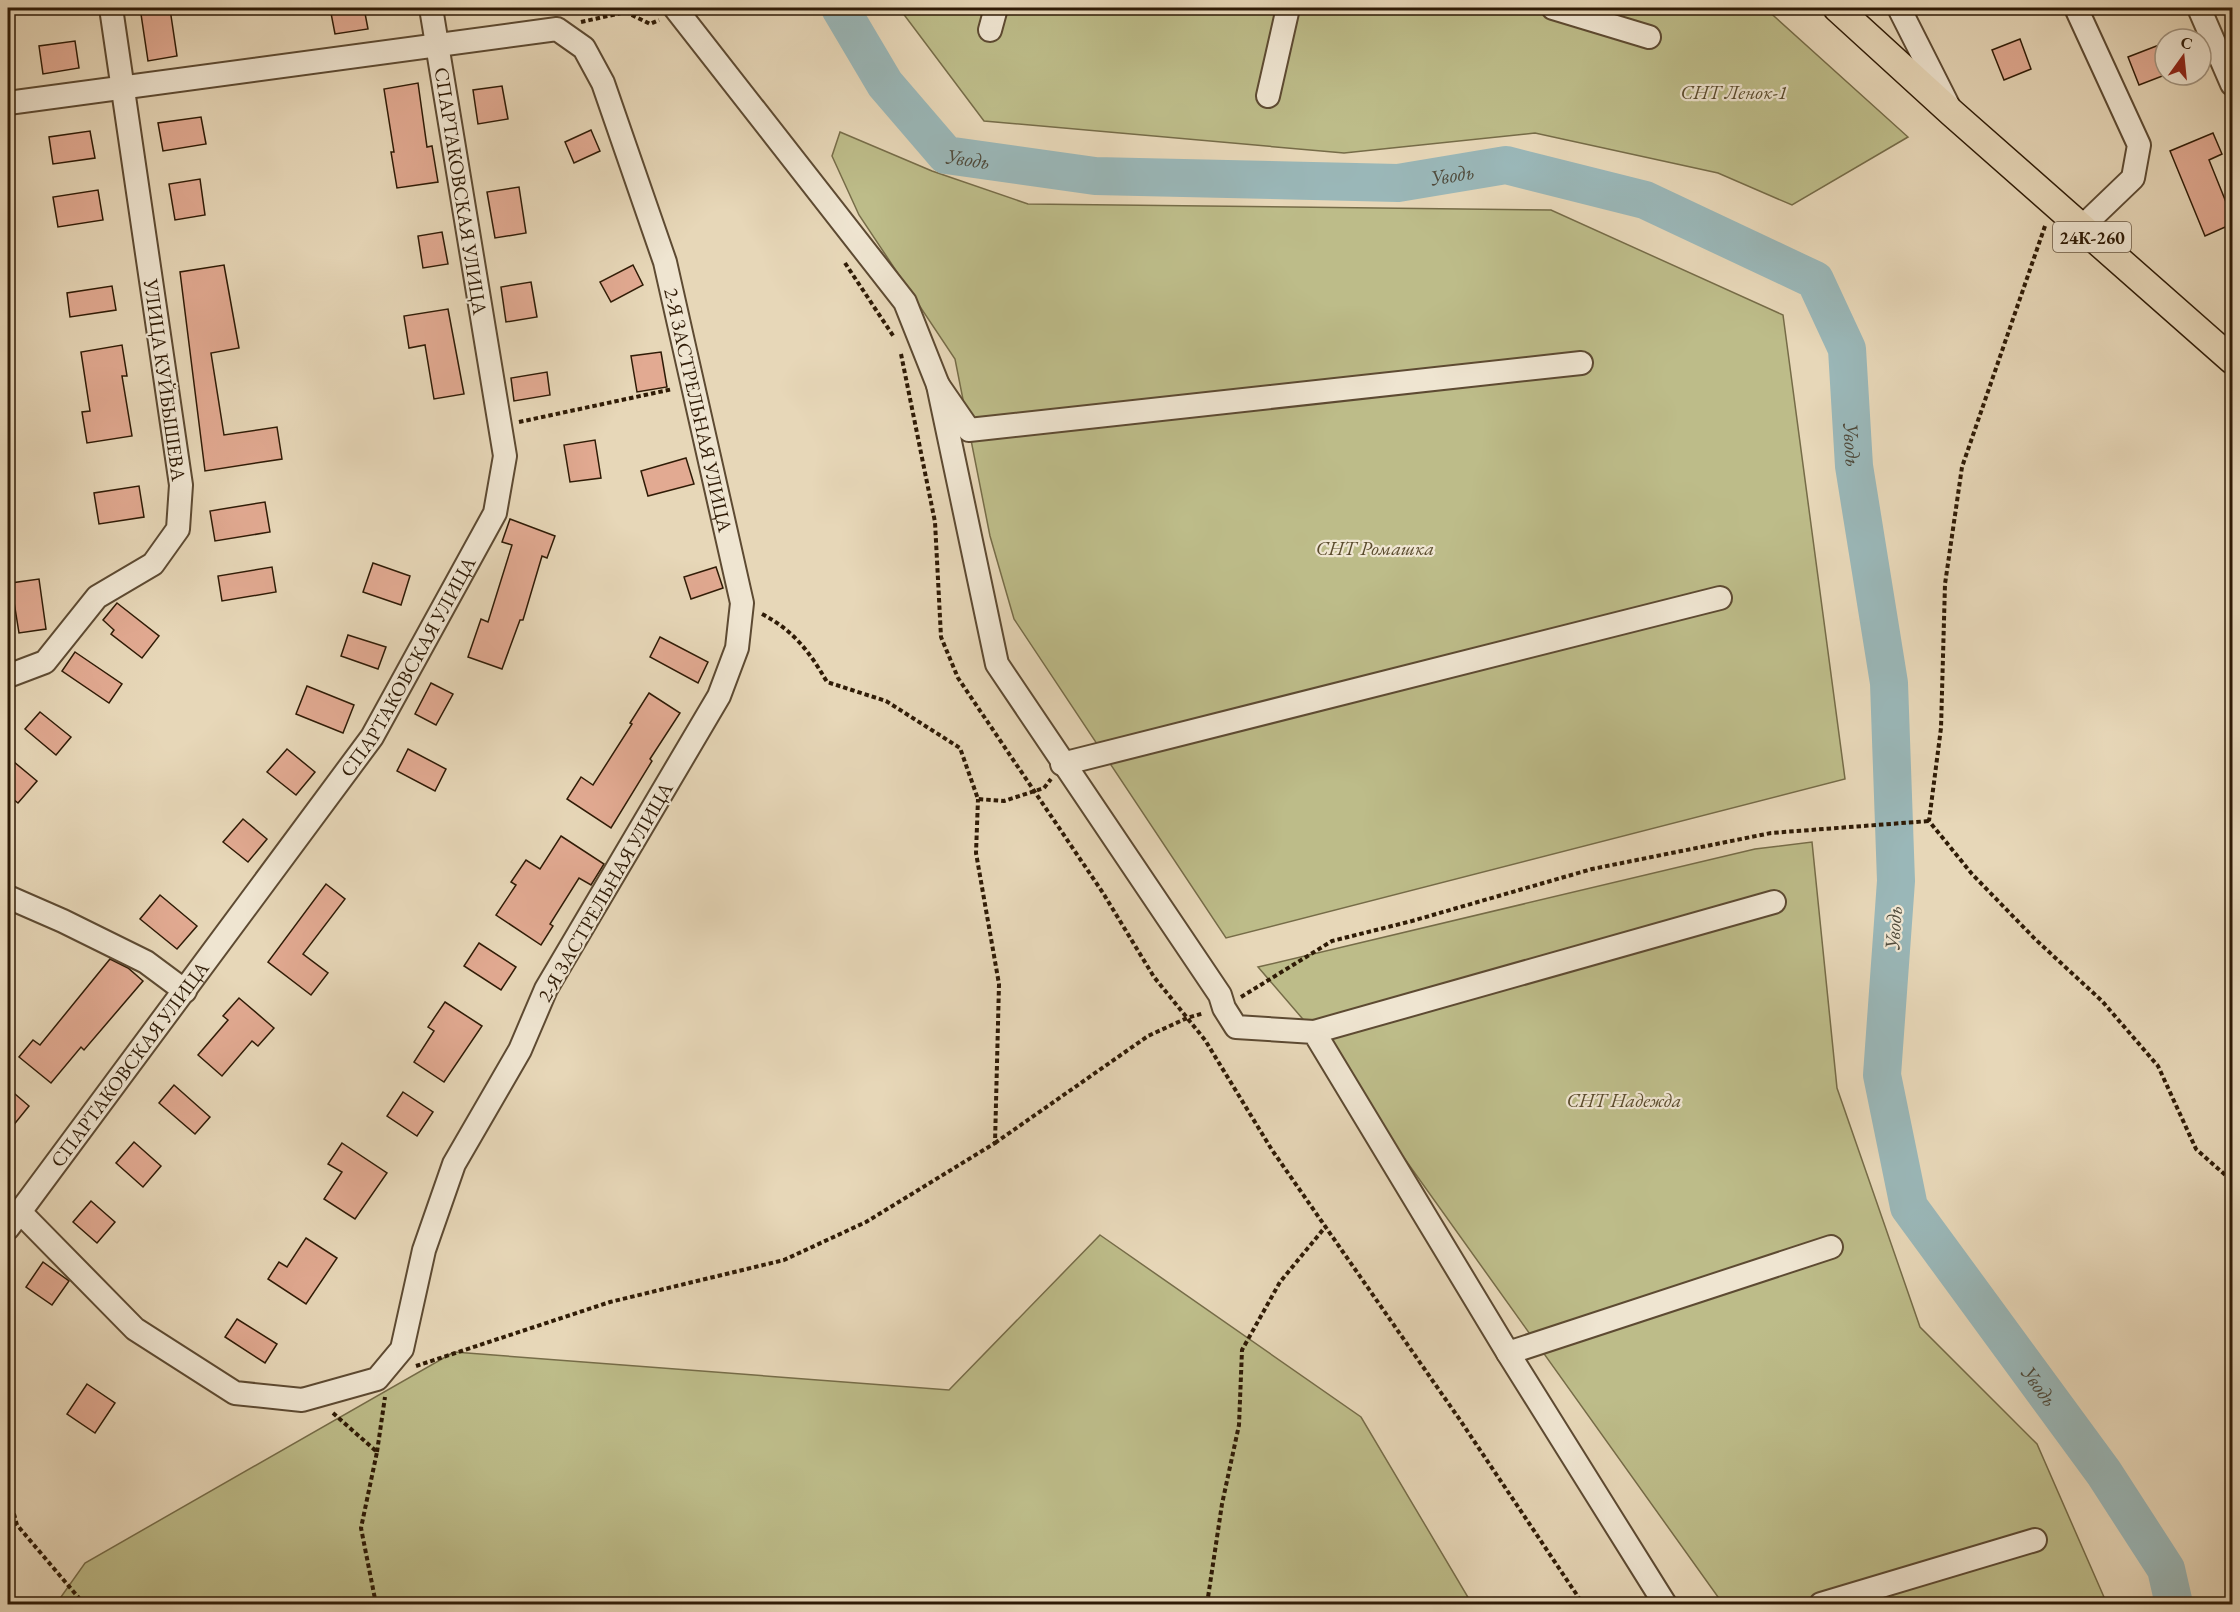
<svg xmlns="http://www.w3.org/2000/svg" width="2240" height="1612" viewBox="0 0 2240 1612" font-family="'EB Garamond',serif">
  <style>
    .green { fill: #bdbc89; stroke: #766c48; stroke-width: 1.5 }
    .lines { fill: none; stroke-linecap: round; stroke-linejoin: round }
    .river { stroke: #9ab7b8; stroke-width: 38 }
    .building { fill: #e2aa92; stroke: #2f1b06; stroke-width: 1.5 }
    .minor-casing { stroke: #5d4a32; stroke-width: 26 }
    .major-casing { stroke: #2f1b06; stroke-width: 30 }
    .path { stroke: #2f1b06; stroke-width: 4; stroke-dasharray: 4.5 3; stroke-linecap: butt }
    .minor { stroke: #efe5d1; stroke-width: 22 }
    .major { stroke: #e7d7b8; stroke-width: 27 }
    .labels { text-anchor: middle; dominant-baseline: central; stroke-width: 4.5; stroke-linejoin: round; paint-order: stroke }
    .shield { fill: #efe5d1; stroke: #695843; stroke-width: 1.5 }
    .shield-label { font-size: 18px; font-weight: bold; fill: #2f1b06 }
    .park-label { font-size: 20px; font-style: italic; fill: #5a4b2d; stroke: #efe5d1 }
    .street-label { font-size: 20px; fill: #2f1b06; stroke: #efe5d1 }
    .water-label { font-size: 21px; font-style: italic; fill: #4f4a3b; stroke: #efe5d1 }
  </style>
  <rect width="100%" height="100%" fill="#e7d7b8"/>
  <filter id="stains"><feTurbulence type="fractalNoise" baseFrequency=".00333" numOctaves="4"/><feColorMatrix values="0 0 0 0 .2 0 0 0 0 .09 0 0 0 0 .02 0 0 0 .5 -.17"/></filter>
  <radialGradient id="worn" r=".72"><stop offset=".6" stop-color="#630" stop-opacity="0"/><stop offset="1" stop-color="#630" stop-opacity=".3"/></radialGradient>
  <g class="green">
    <polygon points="899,8 1765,8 1908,137 1792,205 1718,173 1535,133 1344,153 984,121"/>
    <polygon points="840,132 932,171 1028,204 1551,210 1783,315 1845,779 1226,938 1014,619 990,536 955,359 859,215 832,156"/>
    <polygon points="1812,842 1837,1088 1920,1327 2037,1444 2107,1604 1723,1604 1314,1032 1258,967 1755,849"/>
    <polygon points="1100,1235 1361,1417 1472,1604 56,1604 85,1563 454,1352 949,1390"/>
  </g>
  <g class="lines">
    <path class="river" id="s1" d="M840 8 885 84 946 155 1095 176 1398 183 1506 165 1645 200 1815 280 1847 349 1854 466 1889 683 1896 881 1882 1075 1909 1207 2104 1473 2166 1569 2174 1604"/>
  </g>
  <g class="building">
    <polygon points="330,8 364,8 368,29 335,34"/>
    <polygon points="170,9 177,56 148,61 141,14"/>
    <polygon points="2020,39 2031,69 2004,80 1992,50"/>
    <polygon points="75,41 79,68 43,74 39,46"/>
    <polygon points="2159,45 2165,62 2165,75 2139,85 2128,57"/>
    <polygon points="418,83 427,147 432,146 438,182 397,188 391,152 394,152 384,89"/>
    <polygon points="502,86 508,119 478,124 473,90"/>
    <polygon points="201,117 206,144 163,151 158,123"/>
    <polygon points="591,130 600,151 574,163 565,142"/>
    <polygon points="90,131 95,158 53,164 49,137"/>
    <polygon points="2213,133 2222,154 2209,160 2232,217 2232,224 2205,236 2170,151"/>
    <polygon points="200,179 205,215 175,220 169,184"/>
    <polygon points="519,187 526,233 495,238 487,192"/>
    <polygon points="98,190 103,220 58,227 53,197"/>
    <polygon points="442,232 448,264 423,268 418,236"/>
    <polygon points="224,265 239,348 211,353 224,435 277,427 282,459 205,471 180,272"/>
    <polygon points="633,265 643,285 611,302 600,282"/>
    <polygon points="531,282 537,317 506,322 501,287"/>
    <polygon points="112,286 116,310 70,317 67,293"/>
    <polygon points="448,309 464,394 434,399 425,345 409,348 404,316"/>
    <polygon points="122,345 127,376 122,376 132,436 87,443 82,412 90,411 81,352"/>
    <polygon points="661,352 667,387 637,392 631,356"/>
    <polygon points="547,372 550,395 514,401 511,378"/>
    <polygon points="595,440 601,478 570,482 564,445"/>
    <polygon points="686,458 694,484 648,496 641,471"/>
    <polygon points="139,486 144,517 99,524 94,493"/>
    <polygon points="265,502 270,532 215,541 210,511"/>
    <polygon points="510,519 555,536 547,558 542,556 523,620 520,620 502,669 468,657 481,619 488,622 512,545 502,542"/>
    <polygon points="373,563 410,576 401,605 363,592"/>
    <polygon points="272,567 276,592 222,601 218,576"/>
    <polygon points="716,567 723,588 691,599 684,577"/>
    <polygon points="39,579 46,629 19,633 11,583"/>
    <polygon points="117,603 159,636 142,658 111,634 114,630 103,620"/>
    <polygon points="348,635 386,647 378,669 341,656"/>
    <polygon points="660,637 708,662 698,683 650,657"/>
    <polygon points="75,652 122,684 109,703 62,671"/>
    <polygon points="431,683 453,694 436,725 415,714"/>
    <polygon points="307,686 354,705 343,733 296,714"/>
    <polygon points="649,693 680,713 650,759 652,761 611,828 567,799 581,777 593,785 632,724 630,723"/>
    <polygon points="40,712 71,737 56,755 25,729"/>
    <polygon points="287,749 315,772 296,795 267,772"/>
    <polygon points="408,749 446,769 435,791 397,771"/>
    <polygon points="8,757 37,781 18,803 8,795"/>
    <polygon points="243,819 267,839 248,862 223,842"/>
    <polygon points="561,836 604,864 591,885 579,878 550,924 553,926 541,945 496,915 516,885 511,882 526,860 540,869"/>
    <polygon points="326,884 345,899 303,954 328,973 311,995 268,962"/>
    <polygon points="160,895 197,926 177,949 140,919"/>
    <polygon points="479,943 516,967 501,990 464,966"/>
    <polygon points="110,959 128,968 143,981 84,1050 81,1047 51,1083 19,1057 33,1040 40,1045"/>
    <polygon points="239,998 274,1028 258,1046 252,1041 222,1076 198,1055 228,1020 223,1016"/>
    <polygon points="445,1002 482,1026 444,1082 414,1062 434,1031 428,1027"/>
    <polygon points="174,1085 210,1117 195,1134 159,1103"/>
    <polygon points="8,1088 29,1106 8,1132"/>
    <polygon points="403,1092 433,1112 417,1136 387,1116"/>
    <polygon points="134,1142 161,1166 143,1187 116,1163"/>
    <polygon points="342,1143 387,1173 355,1219 324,1199 342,1172 328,1164"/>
    <polygon points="91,1201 115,1222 97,1243 73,1222"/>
    <polygon points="306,1238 337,1258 306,1304 268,1279 279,1262 287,1267"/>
    <polygon points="43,1262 69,1281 52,1305 26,1287"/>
    <polygon points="237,1319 277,1344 265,1363 225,1337"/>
    <polygon points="87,1384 115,1403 95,1433 67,1414"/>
  </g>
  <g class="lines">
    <defs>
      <g id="minor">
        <polyline points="675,8 905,302 938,385 969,430 1581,363"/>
        <polyline points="1553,8 1649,37"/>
        <polyline points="1899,8 1948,105"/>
        <polyline points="2076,8 2139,145 2133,178 2082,227"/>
        <polyline points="2199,8 2232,84"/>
        <polyline points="990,30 996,8"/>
        <polyline points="1268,96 1288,8"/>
        <path id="s2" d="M8 103 557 29 584 48 603 83 665 262 742 603 737 648 719 696 546 989 520 1050 454 1164 424 1250 402 1349 377 1379 302 1400 235 1393 135 1329 21 1213"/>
        <polyline points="938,385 997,664 1220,995 1224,1008 1236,1027 1314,1032 1508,1353 1665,1604"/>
        <polyline points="8,676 45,662 97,597 153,564 178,529 181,485 111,8"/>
        <polyline points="1062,764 1720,598"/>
        <polyline points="8,897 63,921 146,962 185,991"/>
        <polyline points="1314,1032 1774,902"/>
        <path id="s3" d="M8 1228 372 737 495 513 505 456 431 8"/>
        <polyline points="1508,1353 1831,1247"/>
        <polyline points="1821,1604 2035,1540"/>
      </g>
      <polyline id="major" points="1837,8 1952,113 2232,360"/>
    </defs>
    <use href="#minor" class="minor-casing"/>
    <use href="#major" class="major-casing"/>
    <g class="path">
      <polyline points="581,22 626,12 650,24 659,20"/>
      <polyline points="2045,226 1962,467 1945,584 1941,728 1929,821 1972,874 2035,939 2102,1001 2158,1066 2196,1149 2232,1181"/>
      <polyline points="845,263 894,337"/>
      <polyline points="901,354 935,522 941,637 958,678 1103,893 1154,977 1205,1040 1272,1150 1460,1420 1583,1604"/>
      <polyline points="519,422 673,389"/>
      <path d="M762 614C794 631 809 651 827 682L886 701 960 748 978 799 1004 801 1044 788 1051 779"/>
      <polyline points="1241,997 1332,941 1412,921 1592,869 1771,833 1929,821"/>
      <polyline points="995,1143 1148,1036 1187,1018 1204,1013"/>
      <polyline points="416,1366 610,1302 784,1260 866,1222 995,1143 999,984 976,853 978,799"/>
      <polyline points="333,1413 377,1452 361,1528 376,1604"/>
      <polyline points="377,1452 385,1397"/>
      <polyline points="8,1492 17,1525 84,1604"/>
      <polyline points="1207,1604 1222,1504 1239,1425 1242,1350 1280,1282 1326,1226"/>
    </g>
    <use href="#minor" class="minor"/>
    <use href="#major" class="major"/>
  </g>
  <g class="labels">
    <rect class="shield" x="2053" y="222" width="78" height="30" rx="4.5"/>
    <g class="shield-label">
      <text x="2092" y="237">24К-260</text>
    </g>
    <g class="park-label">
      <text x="1734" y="92">СНТ Ленок-1</text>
      <text x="1375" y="548">СНТ Ромашка</text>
      <text x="1624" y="1100">СНТ Надежда</text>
    </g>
    <g class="street-label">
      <text transform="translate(461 191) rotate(81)">СПАРТАКОВСКАЯ УЛИЦА</text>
      <text transform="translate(165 380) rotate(82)">УЛИЦА КУЙБЫШЕВА</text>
      <text stroke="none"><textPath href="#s2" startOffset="968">2-Я ЗАСТРЕЛЬНАЯ УЛИЦА</textPath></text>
      <text stroke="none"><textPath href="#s3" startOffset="690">СПАРТАКОВСКАЯ УЛИЦА</textPath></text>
      <text transform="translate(605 892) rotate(-60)">2-Я ЗАСТРЕЛЬНАЯ УЛИЦА</text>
      <text stroke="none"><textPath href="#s3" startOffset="204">СПАРТАКОВСКАЯ УЛИЦА</textPath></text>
    </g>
    <g class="water-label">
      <text stroke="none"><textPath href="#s1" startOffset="204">Уводь</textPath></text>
      <text stroke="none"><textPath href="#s1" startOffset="690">Уводь</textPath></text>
      <text stroke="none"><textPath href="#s1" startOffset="1248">Уводь</textPath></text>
      <text transform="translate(1893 928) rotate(-86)">Уводь</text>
      <text stroke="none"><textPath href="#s1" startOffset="2238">Уводь</textPath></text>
    </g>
  </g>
  <rect width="2240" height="1612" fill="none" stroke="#e7d7b8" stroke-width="30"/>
  <rect x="9" y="9" width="2222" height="1594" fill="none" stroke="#2f1b06" stroke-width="3"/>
  <rect x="15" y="15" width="2210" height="1582" fill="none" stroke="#2f1b06" stroke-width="1.5"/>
  <g transform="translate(2183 57) rotate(15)"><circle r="28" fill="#efe5d1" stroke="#a29480" stroke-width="1.5"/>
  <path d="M0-4.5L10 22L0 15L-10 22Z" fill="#8f2418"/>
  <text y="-9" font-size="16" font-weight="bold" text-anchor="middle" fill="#2f1b06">С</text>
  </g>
  <rect width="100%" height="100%" filter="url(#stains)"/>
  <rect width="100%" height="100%" fill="url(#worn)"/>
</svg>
